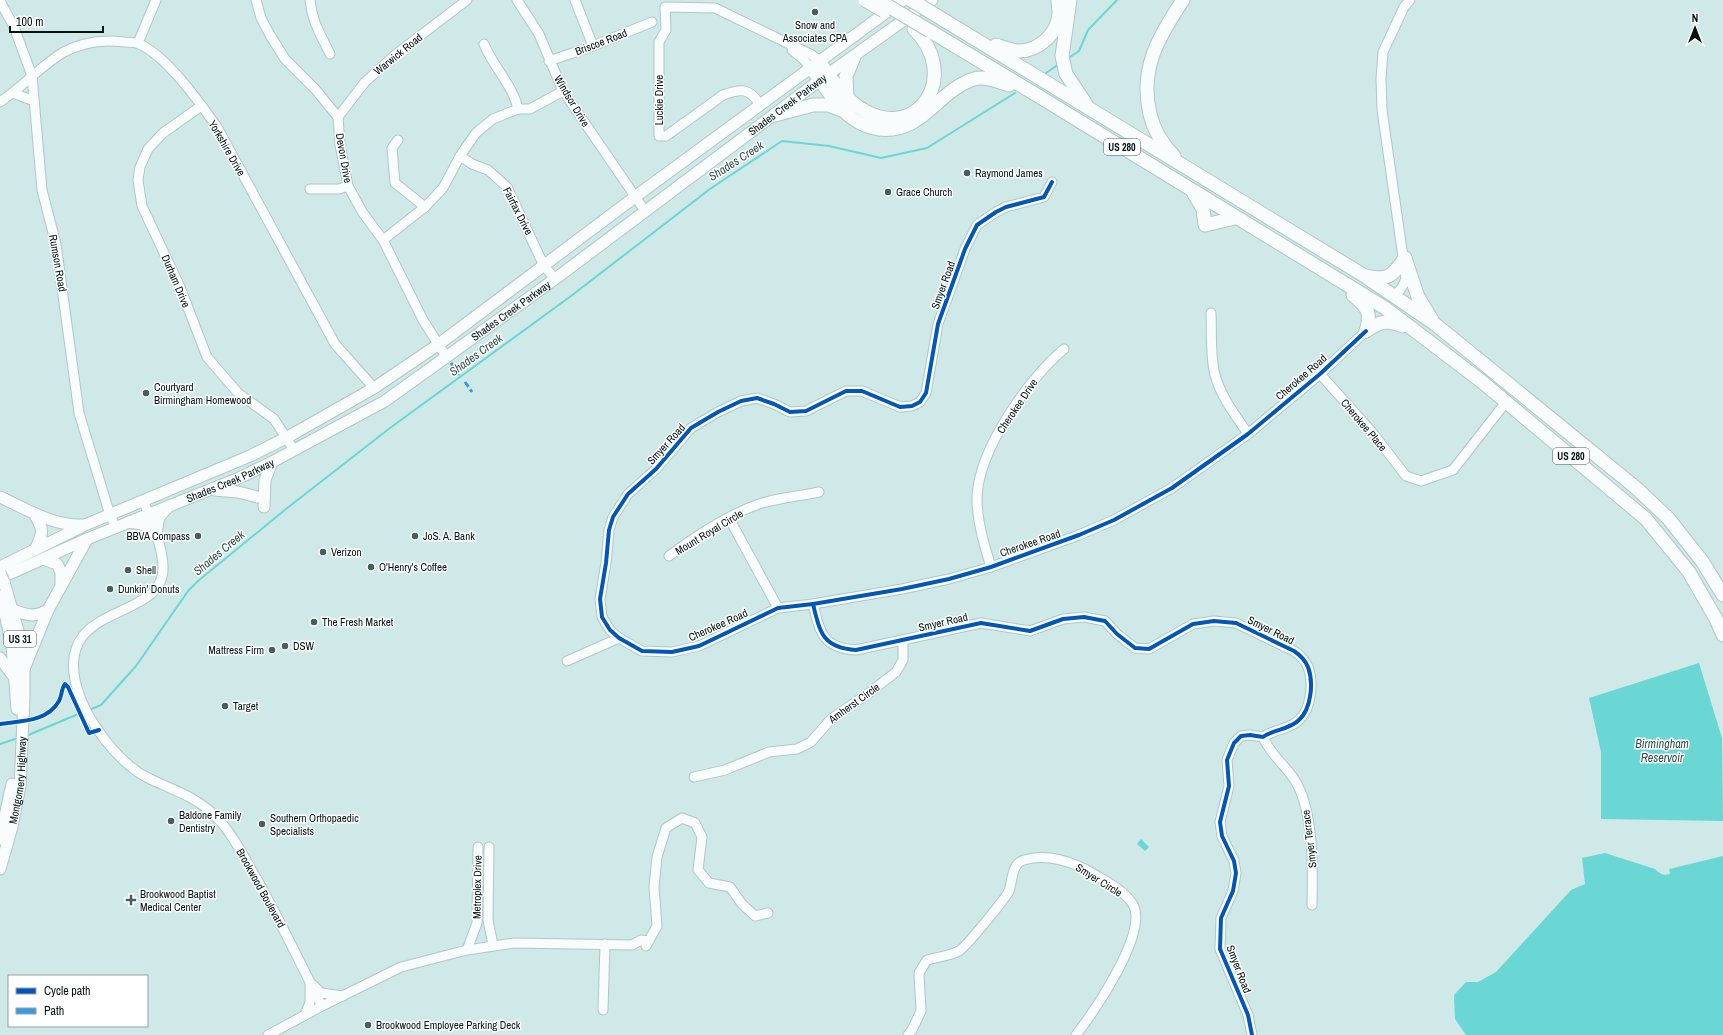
<svg xmlns="http://www.w3.org/2000/svg" width="1723" height="1035" viewBox="0 0 1723 1035" font-family="'Archivo Narrow',sans-serif">
  <style>
    .water { fill: #6ad7d4 }
    .lines { fill: none; stroke-linecap: round; stroke-linejoin: round }
    .stream { stroke: #6ad7d4; stroke-width: 2 }
    .minor-casing { stroke: #b2c6c6; stroke-width: 11 }
    .major-casing { stroke: #b2c6c6; stroke-width: 13 }
    .highway-casing { stroke: #b2c6c6; stroke-width: 15 }
    .minor { stroke: #f8fcfc; stroke-width: 9 }
    .major { stroke: #f8fcfc; stroke-width: 11 }
    .highway { stroke: #f8fcfc; stroke-width: 13 }
    .major-bridge-casing { stroke: #b2c6c6; stroke-width: 13; stroke-linecap: butt }
    .highway-bridge-casing { stroke: #b2c6c6; stroke-width: 15; stroke-linecap: butt }
    .major-bridge { stroke: #f8fcfc; stroke-width: 11 }
    .highway-bridge { stroke: #f8fcfc; stroke-width: 13 }
    .quiet { stroke: #399ade; stroke-width: 3; stroke-dasharray: 6 3; stroke-linecap: butt }
    .cycleway-casing { stroke: #fff; stroke-width: 6 }
    .cycleway { stroke: #0057b8; stroke-width: 4 }
    .poi-dot { fill: #495d5d; stroke: #fff; stroke-width: 1.5 }
    .labels { text-anchor: middle; dominant-baseline: central; stroke-width: 3; stroke-linejoin: round; paint-order: stroke }
    .shield { fill: #fff; stroke: #4e5959; stroke-width: 1 }
    .shield-label { font-size: 10px; font-weight: bold; fill: #021212 }
    .poi-label { font-size: 11px; fill: #021212; stroke: #fff; text-anchor: start }
    .street-label { font-size: 11px; fill: #021212; stroke: #fff }
    .water-label { font-size: 12px; font-style: italic; fill: #304e4d; stroke: #fff }
  </style>
  <rect width="100%" height="100%" fill="#cee9e8"/>
  <g class="water">
    <polygon points="1699,663 1722,738 1723,821 1601,819 1601,752 1589,698"/>
    <polygon points="1141,839 1149,847 1145,851 1137,844"/>
    <path d="M1605 853 1655 869C1660 874 1663 876 1670 874L1669 869 1723 856V1035H1466L1455 1019 1454 995 1466 982H1478L1496 972 1571 890 1585 884 1582 858Z"/>
  </g>
  <g class="lines">
    <g class="stream">
      <polyline points="1067,59 1079,51 1088,30 1117,0"/>
      <polyline points="1046,73 1059,64"/>
      <polyline points="89,710 101,705 136,666 188,591 198,581 286,509 390,428 571,296 710,189 782,141 829,146 881,158 927,148 1015,93"/>
      <polyline points="26,736 83,712"/>
      <polyline points="0,744 18,738"/>
    </g>
    <defs>
      <g id="minor">
        <polyline points="256,0 261,18 270,35 285,59 315,89 338,117 340,145 348,186 363,213 383,240 423,320 447,358"/>
        <path d="M310 0C312 22 321 35 330 54"/>
        <polyline points="517,0 539,34 563,91 645,211"/>
        <polyline points="575,0 593,46"/>
        <polyline points="0,1 14,27 32,76 42,190 56,244 79,413 110,515 116,528"/>
        <polyline points="138,43 156,0"/>
        <path d="M484 44C493 67 513 85 518 109"/>
        <polyline points="792,50 803,59 811,68"/>
        <polyline points="549,61 593,46 652,22"/>
        <polyline points="13,93 34,101"/>
        <path d="M0 102C22 87 40 67 62 53 82 42 102 39 124 42 128 42 135 42 139 44 166 55 200 103 217 127L335 344 374 388"/>
        <path d="M760 105C750 88 741 88 723 95L666 136H659V42L666 30 665 7 715 8 812 55 819 61"/>
        <polyline points="201,106 163,133 148,149 140,167 138,180 142,206 180,287 207,357 238,393 274,419 294,450"/>
        <polyline points="338,117 365,82 395,55 467,0"/>
        <polyline points="398,140 392,148 395,183 425,207"/>
        <polyline points="460,156 472,164 488,170 507,187 544,266 555,279"/>
        <polyline points="1052,182 1044,197 1006,207 996,212 977,225 965,249 938,324 926,393 920,402 912,406 900,407 862,391 846,391 806,411 790,412 774,404 757,398 741,401 718,412 691,428 656,469 628,494 613,517 609,530 606,563 600,599 602,617 610,630 619,638 642,651 672,652 699,646 778,608 813,604 902,589 949,579 991,567 1079,535 1114,520 1172,488 1248,434 1320,374 1366,331"/>
        <polyline points="310,189 339,189 348,186"/>
        <polyline points="383,240 425,207 443,188 460,156 476,133 493,119 518,109 530,109 563,91"/>
        <path d="M1393 295C1400 292 1404 285 1406 278L1382 110 1381 79 1383 52 1404 7 1410 0"/>
        <path d="M1211 313C1212 333 1210 356 1215 375 1221 397 1236 416 1248 434"/>
        <polyline points="1320,374 1372,432 1406,476 1421,481 1453,470 1506,402"/>
        <path d="M144 502C151 521 163 547 163 567 165 623 52 600 77 688 86 720 118 763 148 778 171 789 197 797 215 816 231 831 244 857 255 876 279 918 300 963 322 1006"/>
        <polyline points="729,518 778,608"/>
        <path d="M669 556C696 536 727 515 759 504 778 498 800 496 819 492"/>
        <path d="M991 567C984 544 977 522 977 498 978 450 1029 378 1064 349"/>
        <path d="M813 604C820 633 823 648 856 650L981 623 1030 631 1063 619 1084 617 1105 621 1117 634 1135 648 1149 649 1193 624 1214 621 1236 623 1294 651C1300 655 1305 660 1308 667 1314 683 1311 709 1299 720 1289 730 1274 729 1263 737L1250 735 1241 736 1234 743 1227 760 1229 786 1220 822 1222 836 1234 861 1236 873 1233 891 1221 918 1220 949 1248 1015 1252 1035"/>
        <polyline points="567,661 619,638"/>
        <path d="M1263 737C1270 754 1284 764 1294 779 1314 809 1313 870 1312 905"/>
        <polyline points="694,777 725,770 769,752 797,749 811,742 831,719 869,693 896,672 903,660 903,641"/>
        <polyline points="489,847 488,920 493,945"/>
        <polyline points="646,946 657,926 654,887 657,857 666,828 682,818 695,823 702,837 698,870 709,883 730,887 742,904 755,916 768,913"/>
        <polyline points="467,950 477,923 478,847"/>
        <polyline points="313,985 321,993 343,996"/>
        <polyline points="603,1010 605,944"/>
        <polyline points="305,1015 310,1002 310,985"/>
        <polyline points="268,1035 322,1006 401,967 467,950 514,943 632,945 641,940 648,941"/>
        <path d="M908 1035 912 1030 921 1011 919 973 927 960C937 957 949 956 959 951 966 947 1005 899 1009 891 1013 880 1011 864 1024 860 1047 853 1074 862 1094 874 1107 882 1123 890 1132 903 1151 930 1093 1013 1076 1035"/>
      </g>
      <g id="major">
        <polyline points="214,490 238,492 257,497"/>
        <path d="M0 497C26 509 53 526 82 525"/>
        <polyline points="264,507 265,480 272,462"/>
        <path d="M34 513C44 531 44 531 35 550"/>
        <polyline points="129,522 142,524 156,533 159,517 167,508"/>
        <polyline points="43,559 57,564 61,572 61,584"/>
        <polyline points="0,567 85,525 250,456 286,438 374,388 439,344 647,188 903,0"/>
        <path id="s1" d="M0 578 87 539 239 478 272 462 385 401 555 279 820 80 932 0"/>
        <polyline points="1,596 12,645 17,709"/>
        <path d="M13 610C27 615 34 618 48 610"/>
        <polyline points="0,658 14,677"/>
        <polyline points="24,669 48,610 87,539"/>
        <polyline points="0,839 12,784"/>
        <path id="s2" d="M0 869 12 827 20 786 24 698V670L19 634 4 582"/>
      </g>
      <g id="highway">
        <polyline points="1070,0 1062,56 1066,74 1086,104"/>
        <polyline points="947,22 1363,275 1435,324 1635,487 1668,518 1702,561 1723,595"/>
        <polyline points="930,31 1040,97 1385,308 1481,381 1646,519 1689,572 1716,619 1723,635"/>
        <path d="M996 45C1002 47 1009 50 1017 51 1038 52 1058 34 1059 13 1059 9 1058 4 1058 0"/>
        <path d="M819 61C831 79 845 100 865 111 919 141 961 75 914 29"/>
        <path d="M811 68C822 82 832 99 844 111 854 121 866 127 879 129 922 134 936 93 971 80 984 75 996 81 1009 85"/>
        <polyline points="847,97 846,76 854,57"/>
        <polyline points="775,115 813,105 828,105 844,111"/>
        <path d="M1174 156C1161 143 1154 131 1150 114 1139 69 1159 36 1183 0"/>
        <polyline points="1194,194 1203,209 1205,225 1235,218"/>
        <polyline points="1405,258 1418,297 1432,320"/>
        <path d="M1366 276C1389 281 1392 276 1405 258"/>
        <path d="M1353 295C1367 307 1372 312 1366 331"/>
        <path d="M1366 331C1380 321 1386 320 1403 326"/>
      </g>
    </defs>
    <use href="#minor" class="minor-casing"/>
    <use href="#major" class="major-casing"/>
    <use href="#highway" class="highway-casing"/>
    <use href="#minor" class="minor"/>
    <use href="#major" class="major"/>
    <use href="#highway" class="highway"/>
    <defs>
      <polyline id="major-bridge" points="0,573 4,582"/>
      <g id="highway-bridge">
        <polyline points="865,0 884,11"/>
        <polyline points="878,0 930,31"/>
        <polyline points="911,0 947,22"/>
      </g>
    </defs>
    <use href="#major-bridge" class="major-bridge-casing"/>
    <use href="#highway-bridge" class="highway-bridge-casing"/>
    <use href="#major-bridge" class="major-bridge"/>
    <use href="#highway-bridge" class="highway-bridge"/>
    <g class="quiet">
      <polyline points="451,363 459,375"/>
      <polyline points="465,382 472,392"/>
    </g>
    <defs>
      <g id="cycleway">
        <polyline points="1052,182 1044,197 1006,207 996,212 977,225 965,249 938,324 926,393 920,402 912,406 900,407 862,391 846,391 806,411 790,412 774,404 757,398 741,401 718,412 691,428 656,469 628,494 613,517 609,530 606,563 600,599 602,617 610,630 619,638 642,651 672,652 699,646 778,608 813,604 902,589 949,579 991,567 1079,535 1114,520 1172,488 1248,434 1320,374 1366,331"/>
        <path d="M813 604C820 633 823 648 856 650L981 623 1030 631 1063 619 1084 617 1105 621 1117 634 1135 648 1149 649 1193 624 1214 621 1236 623 1294 651C1300 655 1305 660 1308 667 1314 683 1311 709 1299 720 1289 730 1274 729 1263 737L1250 735 1241 736 1234 743 1227 760 1229 786 1220 822 1222 836 1234 861 1236 873 1233 891 1221 918 1220 949 1248 1015 1252 1035"/>
        <path d="M0 724C21 721 47 722 59 701 62 696 61 689 65 684L68 687 89 733 99 730"/>
      </g>
    </defs>
    <use href="#cycleway" class="cycleway-casing"/>
    <use href="#cycleway" class="cycleway"/>
  </g>
  <g class="poi-dot">
    <circle cx="815" cy="12" r="4"/>
    <circle cx="967" cy="173" r="4"/>
    <circle cx="888" cy="192" r="4"/>
    <circle cx="146" cy="393" r="4"/>
    <circle cx="198" cy="536" r="4"/>
    <circle cx="415" cy="536" r="4"/>
    <circle cx="323" cy="552" r="4"/>
    <circle cx="371" cy="567" r="4"/>
    <circle cx="128" cy="570" r="4"/>
    <circle cx="110" cy="589" r="4"/>
    <circle cx="314" cy="622" r="4"/>
    <circle cx="285" cy="646" r="4"/>
    <circle cx="272" cy="650" r="4"/>
    <circle cx="225" cy="706" r="4"/>
    <circle cx="171" cy="821" r="4"/>
    <circle cx="262" cy="824" r="4"/>
    <path d="M129 894h4v4h4v4h-4v4h-4v-4h-4v-4h4z"/>
    <circle cx="368" cy="1025" r="4"/>
  </g>
  <g class="labels">
    <g class="shield">
      <rect x="1104" y="139" width="36" height="16" rx="3"/>
      <rect x="1553" y="448" width="36" height="16" rx="3"/>
      <rect x="4" y="631" width="32" height="16" rx="3"/>
    </g>
    <g class="shield-label">
      <text x="1122" y="147">US 280</text>
      <text x="1571" y="456">US 280</text>
      <text x="20" y="639">US 31</text>
    </g>
    <g class="poi-label">
      <text x="815" y="25" text-anchor="middle">Snow and<tspan x="815" dy="13">Associates CPA</tspan></text>
      <text x="975" y="173">Raymond James</text>
      <text x="896" y="192">Grace Church</text>
      <text x="154" y="387">Courtyard<tspan x="154" dy="13">Birmingham Homewood</tspan></text>
      <text x="190" y="536" text-anchor="end">BBVA Compass</text>
      <text x="423" y="536">JoS. A. Bank</text>
      <text x="331" y="552">Verizon</text>
      <text x="379" y="567">O'Henry's Coffee</text>
      <text x="136" y="570">Shell</text>
      <text x="118" y="589">Dunkin' Donuts</text>
      <text x="322" y="622">The Fresh Market</text>
      <text x="293" y="646">DSW</text>
      <text x="264" y="650" text-anchor="end">Mattress Firm</text>
      <text x="233" y="706">Target</text>
      <text x="179" y="815">Baldone Family<tspan x="179" dy="13">Dentistry</tspan></text>
      <text x="270" y="818">Southern Orthopaedic<tspan x="270" dy="13">Specialists</tspan></text>
      <text x="140" y="894">Brookwood Baptist<tspan x="140" dy="13">Medical Center</tspan></text>
      <text x="376" y="1025">Brookwood Employee Parking Deck</text>
    </g>
    <g class="street-label">
      <text transform="translate(601 42) rotate(-21)">Briscoe Road</text>
      <text transform="translate(398 54) rotate(-39)">Warwick Road</text>
      <text transform="translate(659 100) rotate(-90)">Luckie Drive</text>
      <text transform="translate(572 101) rotate(59)">Windsor Drive</text>
      <text stroke="none"><textPath href="#s1" startOffset="924">Shades Creek Parkway</textPath></text>
      <text transform="translate(227 148) rotate(60)">Yorkshire Drive</text>
      <text transform="translate(344 158) rotate(80)">Devon Drive</text>
      <text transform="translate(518 211) rotate(63)">Fairfax Drive</text>
      <text transform="translate(58 263) rotate(80)">Rumson Road</text>
      <text transform="translate(176 281) rotate(67)">Durham Drive</text>
      <text transform="translate(943 285) rotate(-70)">Smyer Road</text>
      <text stroke="none"><textPath href="#s1" startOffset="579">Shades Creek Parkway</textPath></text>
      <text transform="translate(1301 377) rotate(-41)">Cherokee Road</text>
      <text transform="translate(1017 406) rotate(-56)">Cherokee Drive</text>
      <text transform="translate(1364 425) rotate(50)">Cherokee Place</text>
      <text transform="translate(666 444) rotate(-48)">Smyer Road</text>
      <text stroke="none"><textPath href="#s1" startOffset="250">Shades Creek Parkway</textPath></text>
      <text transform="translate(709 532) rotate(-31)">Mount Royal Circle</text>
      <text transform="translate(1030 543) rotate(-19)">Cherokee Road</text>
      <text transform="translate(943 622) rotate(-13)">Smyer Road</text>
      <text transform="translate(718 625) rotate(-24)">Cherokee Road</text>
      <text transform="translate(1271 630) rotate(26)">Smyer Road</text>
      <text transform="translate(854 703) rotate(-36)">Amherst Circle</text>
      <text stroke="none"><textPath href="#s2" startOffset="91">Montgomery Highway</textPath></text>
      <text transform="translate(1309 839) rotate(-97)">Smyer Terrace</text>
      <text transform="translate(1099 880) rotate(32)">Smyer Circle</text>
      <text transform="translate(477 887) rotate(-89)">Metroplex Drive</text>
      <text transform="translate(261 888) rotate(61)">Brookwood Boulevard</text>
      <text transform="translate(1239 969) rotate(69)">Smyer Road</text>
    </g>
    <g class="water-label">
      <text transform="translate(736 161) rotate(-33)">Shades Creek</text>
      <text transform="translate(476 355) rotate(-36)">Shades Creek</text>
      <text transform="translate(219 553) rotate(-40)">Shades Creek</text>
      <text x="1662" y="744">Birmingham<tspan x="1662" dy="14">Reservoir</tspan></text>
    </g>
  </g>
  <rect x="8" y="975" width="140" height="52" fill="#ffffff" stroke="#9aa0a0"/>
  <rect x="16" y="988" width="20" height="6" fill="#0057b8" stroke="#9aa0a0"/>
  <text x="44" y="995" font-size="12" fill="#021212">Cycle path</text>
  <rect x="16" y="1008" width="20" height="6" fill="#399ade" stroke="#9aa0a0"/>
  <text x="44" y="1015" font-size="12" fill="#021212">Path</text>
  <g transform="translate(1695 28)" stroke="#ffffff" stroke-width="3" paint-order="stroke">
  <path d="M0-3L7 15L0 10L-7 15Z" fill="#021212"/>
  <text y="-6" font-size="11" font-weight="bold" text-anchor="middle" fill="#021212">N</text>
  </g>
  <path d="M10 26v6h93v-6" fill="none" stroke="#021212" stroke-width="2"/>
  <text x="16" y="26" font-size="12" fill="#021212" stroke="#ffffff" stroke-width="3" paint-order="stroke">100 m</text>
</svg>
